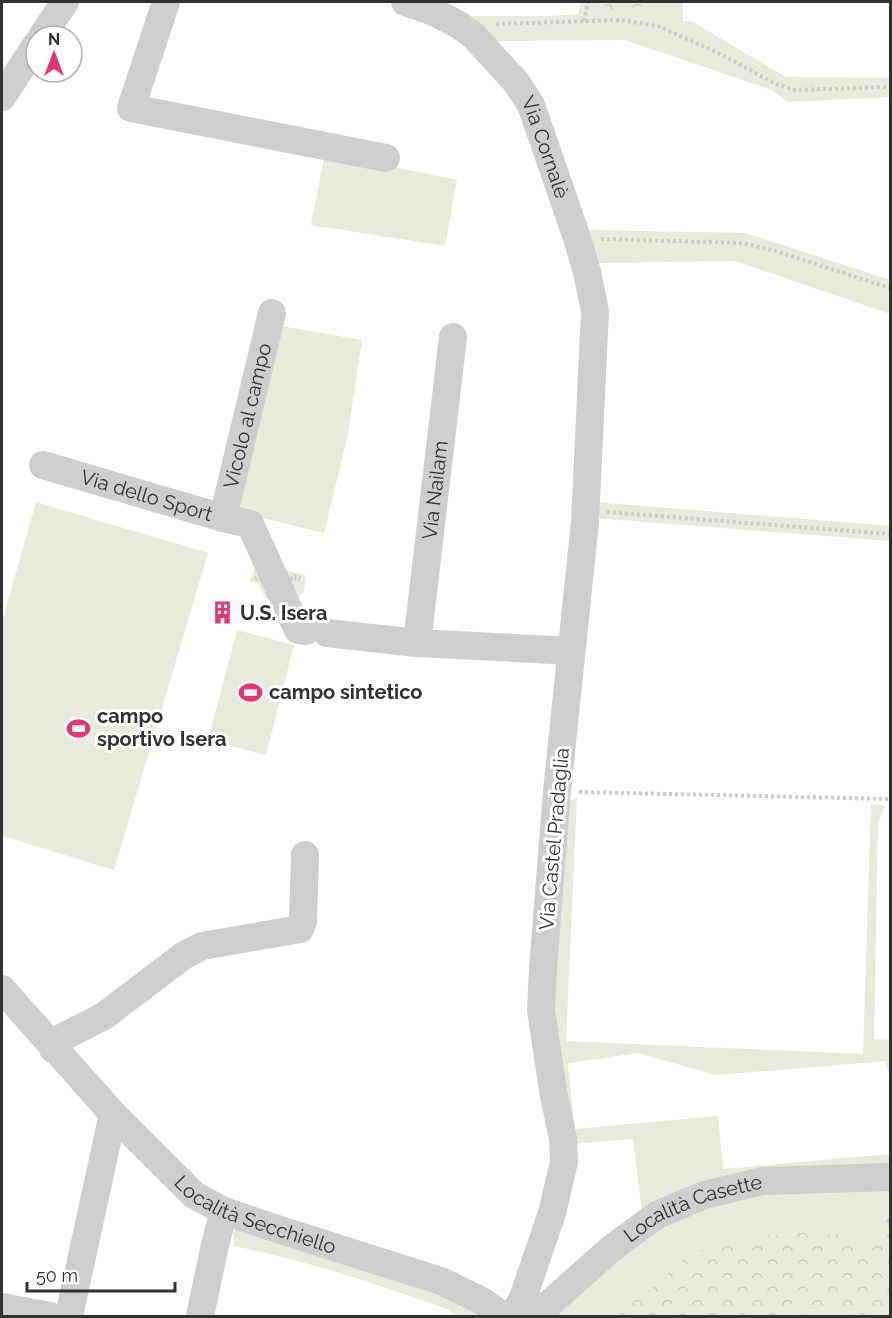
<svg xmlns="http://www.w3.org/2000/svg" width="892" height="1318" viewBox="0 0 892 1318" font-family="Raleway,sans-serif">
  <style>
    .green { fill: #e8eadc }
    .forest { fill: url(#forest-crowns) }
    .park { fill: url(#park-tufts) }
    .lines { fill: none; stroke-linecap: round; stroke-linejoin: round }
    .path { stroke: #cbcbcb; stroke-width: 4; stroke-dasharray: 3 3; stroke-linecap: butt }
    .minor { stroke: #cecece; stroke-width: 28 }
    .labels { text-anchor: middle; dominant-baseline: central; stroke-width: 6; stroke-linejoin: round; paint-order: stroke }
    .street-label { font-size: 20px; fill: #313131; stroke: #fff }
    .poi-label { font-size: 20px; font-weight: bold; fill: #313131; stroke: #fff; text-anchor: start }
  </style>
  <defs>
    <pattern id="forest-crowns" width="20" height="18" patternUnits="userSpaceOnUse" patternTransform="scale(1.5)"><rect width="20" height="18" fill="#e8eadc"/><path d="M2 6a3 3 0 1 1 6 0M12 15a3 3 0 1 1 6 0" fill="none" stroke="#c7c9bd"/></pattern>
    <pattern id="park-tufts" width="24" height="20" patternUnits="userSpaceOnUse" patternTransform="scale(1.5)"><rect width="24" height="20" fill="#e8eadc"/><path d="M3 7l-1-3M5 7V3M7 7l1-3M15 17l-1-3M17 17v-4M19 17l1-3" fill="none" stroke="#c7c9bd"/></pattern>
  </defs>
  <rect width="100%" height="100%" fill="#fff"/>
  <g class="green">
    <polygon points="581,2 683,2 683,21 693,22 786,77 890,78 890,97 787,102 772,90 625,40 496,41 471,16 551,16 578,14"/>
    <polygon points="325,153 457,180 445,246 311,225"/>
    <polygon points="589,230 746,233 890,280 890,314 736,261 598,263"/>
    <polygon points="275,325 362,340 347,439 324,533 230,510"/>
    <polygon points="36,502 208,553 114,870 2,836 2,621"/>
    <polygon points="595,502 890,526 890,541 594,518"/>
    <polygon points="237,630 294,645 266,755 208,740"/>
    <polygon points="577,798 566,1041 863,1054 871,804 885,806 878,822 874,1039 890,1040 890,1081 886,1061 715,1075 638,1053 568,1063 575,1129 718,1116 723,1169 890,1154 890,1165 642,1213 633,1139 571,1144 549,1009 565,802"/>
    <polygon points="890,1188 890,1231 877,1239 806,1232 769,1236 741,1242 670,1271 652,1289 616,1301 608,1316 547,1316 669,1218 768,1190"/>
    <path d="M234 1225 454 1297 480 1316H455L447 1309C377 1284 307 1261 234 1246Z"/>
    <polygon points="831,1309 843,1309 861,1316 789,1316 808,1311"/>
  </g>
  <g class="forest">
    <polygon points="598,2 647,2 639,7 613,10"/>
    <polygon points="890,1231 890,1316 861,1316 843,1309 831,1309 808,1311 789,1316 608,1316 616,1301 652,1289 670,1271 683,1260 705,1248 768,1236 806,1232 877,1239"/>
  </g>
  <polygon class="park" points="262,547 275,567 306,576 304,592 286,603 266,599 258,583 250,582"/>
  <g class="lines">
    <g class="path">
      <polyline points="584,21 588,2"/>
      <polyline points="496,24 620,20 658,26 718,53 776,84 795,90 890,87"/>
      <polyline points="601,239 742,243 772,250 890,288"/>
      <polyline points="607,512 890,534"/>
      <polyline points="579,792 890,799"/>
      <polyline points="890,1221 888,1221 890,1227"/>
    </g>
    <g class="minor">
      <polyline points="166,2 131,108 386,158"/>
      <path id="s1" d="M405 2 434 12 459 25 474 36 516 82 531 105 577 238 587 272 595 311 585 522 557 791 543 968 541 1010 553 1091 563 1139 564 1162 552 1213 523 1298 513 1316"/>
      <polyline points="42,36 65,2"/>
      <polyline points="2,97 36,45"/>
      <path id="s2" d="M43 465 223 518 250 524 298 630 306 631"/>
      <path id="s3" d="M223 518 272 313"/>
      <polyline points="327,633 417,643 571,651"/>
      <path id="s4" d="M417 643 453 337"/>
      <path id="s5" d="M2 989 113 1114 194 1195 224 1211 271 1227 441 1281 482 1301 503 1316"/>
      <polyline points="53,1049 63,1037 104,1016 183,956 202,946 300,929 303,921 305,855"/>
      <polyline points="2,1307 50,1316"/>
      <polyline points="69,1316 113,1114"/>
      <polyline points="200,1316 215,1245 224,1211"/>
      <path id="s6" d="M526 1316 549 1304 612 1248 657 1215 704 1195 762 1181 890 1177"/>
    </g>
  </g>
  <defs>
    <symbol id="building-bare" viewBox="-9 -9 18 18"><path d="M-4-6H4V6H1V3H-1V6H-4ZM-2.5-4.3h1.7v1.8h-1.7ZM.8-4.3h1.7v1.8H.8ZM-2.5-1h1.7V.8h-1.7ZM.8-1h1.7V.8H.8Z" fill="#e53671" stroke="#fff" stroke-width="2.5" paint-order="stroke"/></symbol>
    <symbol id="stadium-bare" viewBox="-9 -9 18 18"><path d="M0-5a6.5 5 0 1 0 0 10a6.5 5 0 1 0 0-10ZM-3.5-1.8h7v3.6h-7Z" fill="#e53671" stroke="#fff" stroke-width="2.5" paint-order="stroke"/></symbol>
  </defs>
  <g fill-rule="evenodd">
    <use href="#building-bare" x="206" y="596" width="33" height="33"/>
    <use href="#stadium-bare" x="234" y="676" width="33" height="33"/>
    <use href="#stadium-bare" x="62" y="712" width="33" height="33"/>
  </g>
  <g class="labels">
    <g class="street-label">
      <text stroke="none"><textPath href="#s1" startOffset="212">Via Cornalè</textPath></text>
      <text stroke="none"><textPath href="#s3" startOffset="105">Vicolo al campo</textPath></text>
      <text stroke="none"><textPath href="#s4" startOffset="154">Via Nailam</textPath></text>
      <text stroke="none"><textPath href="#s2" startOffset="108">Via dello Sport</textPath></text>
      <text transform="translate(554 839) rotate(-85)">Via Castel Pradaglia</text>
      <text stroke="none"><textPath href="#s5" startOffset="346">Località Secchiello</textPath></text>
      <text stroke="none"><textPath href="#s6" startOffset="202">Località Casette</textPath></text>
    </g>
    <g class="poi-label">
      <text x="240" y="613">U.S. Isera</text>
      <text x="269" y="692">campo sintetico</text>
      <text x="97" y="716">campo<tspan x="97" dy="23">sportivo Isera</tspan></text>
    </g>
  </g>
  <rect width="892" height="1318" fill="none" stroke="#313131" stroke-width="6"/>
  <g transform="translate(54 54)"><circle r="28" fill="#ffffff" stroke="#adadad" stroke-width="1.5"/>
  <path d="M0-4.5L10 22L0 15L-10 22Z" fill="#e53671"/>
  <text y="-9" font-size="16" font-weight="bold" text-anchor="middle" fill="#313131">N</text>
  </g>
  <path d="M27 1282v9h148v-9" fill="none" stroke="#313131" stroke-width="3"/>
  <text x="36" y="1282" font-size="18" fill="#313131" stroke="#ffffff" stroke-width="4.5" paint-order="stroke">50 m</text>
</svg>
